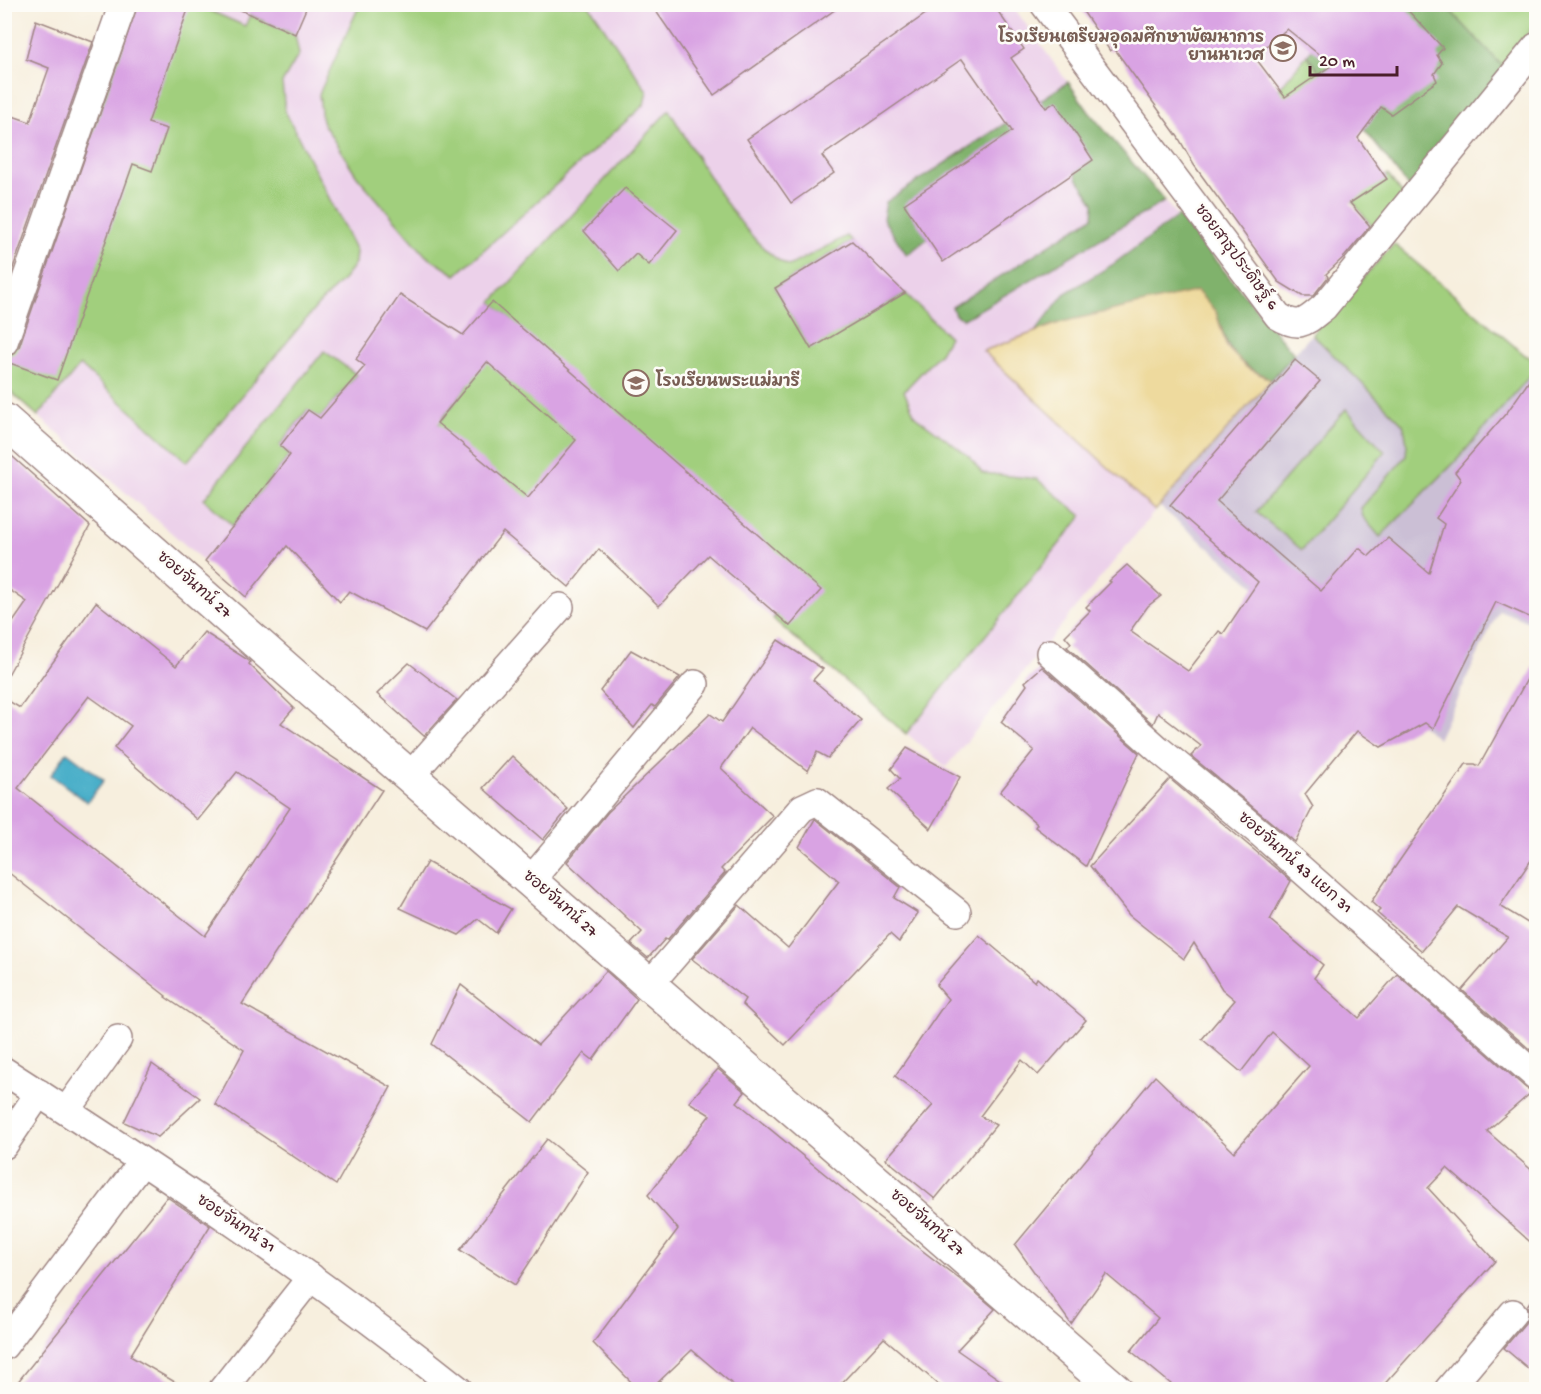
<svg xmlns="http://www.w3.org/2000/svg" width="1541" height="1394" viewBox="0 0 1541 1394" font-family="'Gochi Hand','Playpen Sans Thai',sans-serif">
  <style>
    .built { fill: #ecd1ea }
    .industrial { fill: #cbbfd5 }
    .green { fill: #a1cf7d; stroke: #767754; stroke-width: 1.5 }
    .forest { fill: #80b26c; stroke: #65684c; stroke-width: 1.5 }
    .sand { fill: #eeda9e; stroke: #9c7c64; stroke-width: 1.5 }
    .water { fill: #49afc9; stroke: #4a677a; stroke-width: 1.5 }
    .building { fill: #d9a3e3; fill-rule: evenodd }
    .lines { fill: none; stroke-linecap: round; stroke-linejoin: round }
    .street-casing { stroke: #a08784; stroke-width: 30 }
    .secondary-casing { stroke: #a08784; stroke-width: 36 }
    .street { stroke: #fff; stroke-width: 27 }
    .secondary { stroke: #fff; stroke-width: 33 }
    .labels { text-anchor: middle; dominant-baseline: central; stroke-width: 5; stroke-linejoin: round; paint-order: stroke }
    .education-label { font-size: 16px; font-weight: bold; fill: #785e54; stroke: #fdfcf7; text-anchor: end }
    .street-label { font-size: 16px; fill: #4a1f2b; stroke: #fdfcf7 }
  </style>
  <rect width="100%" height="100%" fill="#fdfcf7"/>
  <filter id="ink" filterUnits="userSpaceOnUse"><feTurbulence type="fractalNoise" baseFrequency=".0167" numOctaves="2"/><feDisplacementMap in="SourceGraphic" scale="12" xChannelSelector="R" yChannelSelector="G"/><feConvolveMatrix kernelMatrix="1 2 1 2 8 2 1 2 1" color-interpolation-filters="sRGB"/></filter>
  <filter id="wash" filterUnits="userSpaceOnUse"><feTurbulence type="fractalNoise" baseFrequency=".008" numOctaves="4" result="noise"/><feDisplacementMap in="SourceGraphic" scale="24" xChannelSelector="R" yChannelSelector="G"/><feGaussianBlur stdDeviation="1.35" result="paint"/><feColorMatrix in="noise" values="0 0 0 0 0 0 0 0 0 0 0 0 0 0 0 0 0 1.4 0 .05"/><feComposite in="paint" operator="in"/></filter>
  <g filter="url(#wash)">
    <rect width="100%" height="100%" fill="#f7efde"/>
    <g class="built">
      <polygon points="128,4 1012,5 1089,112 1294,354 1159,506 946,767 640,505 569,588 380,436 247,599 5,387"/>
      <polygon points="1221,5 1349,5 1281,86"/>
    </g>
    <polygon class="industrial" points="1394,244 1525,355 1536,360 1536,620 1534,624 1499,610 1438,739 1159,506 1294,354"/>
    <g class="green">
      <polygon points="360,4 589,5 647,91 644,105 456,275 426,256 357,176 322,122 319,94"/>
      <polygon points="128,5 197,5 245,26 250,15 295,34 299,54 282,83 285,111 356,251 355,263 344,279 317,306 187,462 80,365 38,416 5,387 5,354"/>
      <polygon points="1445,5 1536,5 1536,21 1506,70"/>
      <polygon points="1307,55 1327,82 1282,108 1273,96"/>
      <path d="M669 110C696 154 744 246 789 266L847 236 852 241 775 288 811 348 905 293 949 337 940 353 904 391 915 416 970 457 982 473 1037 479 1082 516 906 734 773 619 800 584 492 302Z"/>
      <polygon points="1388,175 1403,195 1375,230 1352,201"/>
      <polygon points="1394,244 1525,355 1536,360 1536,369 1456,461 1380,537 1363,517 1361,508 1406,456 1407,442 1403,424 1312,334"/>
      <polygon points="324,351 357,375 320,418 307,410 280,445 290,455 233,526 204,499"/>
      <polygon points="491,353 653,492 573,561 432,433"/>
      <polygon points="1346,409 1385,452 1302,550 1256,512"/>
    </g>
    <g class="forest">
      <polygon points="1389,5 1445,5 1506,70 1410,189 1307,55 1318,42"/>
      <polygon points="1068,82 1089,112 1165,201 964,319 955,315 952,307 1093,217 1094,203 1077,178 1073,161 1059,159 927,239 907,255 883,219 886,202"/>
      <path d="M1178 216 1294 354 1271 380C1232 360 1229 353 1216 312L1035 332 1064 294 1112 265Z"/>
    </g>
    <polygon class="sand" points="1197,291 1216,312 1227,347 1246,367 1271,380 1155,511 983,351 1062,322"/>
    <polygon class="water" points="67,752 104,780 87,802 51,775"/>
    <g id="blocks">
      <g class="building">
        <polygon points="138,4 190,4 148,123 167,129 152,171 133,164 57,380 4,361 4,357 14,354 19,347"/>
        <polygon points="227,4 308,4 295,34"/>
        <polygon points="651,4 843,4 714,95"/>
        <polygon points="940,4 993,4 1024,49 1011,58 1046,108 1055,102 1093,160 943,262 904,204 1012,131 962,59 822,156 834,173 791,203 747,139"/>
        <path d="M1078 4H1402L1443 48 1437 55 1442 63 1434 74 1437 81 1391 114 1381 107 1358 138 1387 179 1350 203 1370 226 1345 256 1326 274 1328 277 1313 296H1302L1279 282 1194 165 1178 137 1114 48 1110 51ZM1287 29 1332 65 1285 97 1254 56Z"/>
        <polygon points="36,20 93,42 4,293 4,113 30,122 49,68 26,59"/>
        <polygon points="625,188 677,230 649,265 636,254 619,271 584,231"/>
        <polygon points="852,241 905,293 811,349 775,288"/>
        <path d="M400 295 463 335 492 302 821 590 790 626 708 555 659 606 599 549 569 587 503 532 425 632 349 591 340 602 287 546 246 597 205 561 290 455 280 446 308 410 320 418 365 366 356 359ZM487 362 576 440 528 498 437 423Z"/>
        <polygon points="1295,360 1320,381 1217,501 1321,591 1359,548 1369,556 1388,538 1429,573 1444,524 1436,518 1461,480 1455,472 1508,411 1536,371 1536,620 1496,602 1433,729 1425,723 1381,747 1357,731 1305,794 1313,807 1295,842 1191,756 1201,746 1158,713 1153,724 1067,647 1071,643 1065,636 1090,611 1086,607 1111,582 1109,581 1127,565 1161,596 1148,606 1130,631 1188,671 1219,631 1223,634 1258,582 1170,505"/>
        <polygon points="4,449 90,526 4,682 4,635 27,602 4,586"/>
        <path d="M96 602 176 666 204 632 248 660 250 662 249 664 294 708 281 723 382 790 242 1004 391 1087 336 1185 215 1104 244 1050 165 997 166 996 4 869V698L20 708ZM89 696 131 726 114 748 198 820 237 772 290 808 205 936 18 788Z"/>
        <polygon points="778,640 823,669 813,680 861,720 828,758 817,752 808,771 750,728 721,768 773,816 721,869 725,873 667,940 665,939 648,958 631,944 642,932 567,862 608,812 710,714 722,722"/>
        <polygon points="631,650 680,677 655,707 652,705 634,728 600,691"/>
        <polygon points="409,663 457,700 424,736 377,694"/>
        <polygon points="1536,663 1536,853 1500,906 1536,928 1536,1055 1462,990 1508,937 1458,907 1422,951 1377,913 1380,910 1371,902 1466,764 1475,764 1479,766"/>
        <polygon points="1042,667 1139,753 1086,866 1035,827 1037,824 1000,792 1034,750 1001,722 1027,685 1025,682"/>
        <polygon points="907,748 960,777 931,829 888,789 900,779 891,769"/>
        <polygon points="512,756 568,809 543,840 483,788"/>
        <polygon points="1170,779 1291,881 1270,920 1323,965 1314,978 1359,1018 1397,974 1526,1088 1533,1091 1487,1131 1536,1174 1536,1247 1447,1168 1428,1188 1495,1261 1380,1389 1177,1389 1131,1351 1158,1318 1106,1274 1071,1324 1015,1245 1155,1076 1234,1152 1309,1066 1272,1032 1241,1072 1202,1039 1235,1000 1222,989 1194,943 1184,959 1129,915 1090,866"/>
        <polygon points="815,819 900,887 894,898 918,913 899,942 890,934 785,1045 742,1004 745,999 692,959 739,905 788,948 839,881 799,847"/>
        <polygon points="427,862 511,909 496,933 478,919 459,935 400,908"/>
        <polygon points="979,935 1035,982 1037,978 1086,1020 1038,1075 1022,1060 980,1116 996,1125 935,1199 886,1159 933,1105 895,1076 948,999 936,985"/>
        <polygon points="606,971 637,999 593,1060 584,1053 532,1122 432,1044 461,985 538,1045"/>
        <polygon points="152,1064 200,1098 158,1137 124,1122"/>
        <polygon points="718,1069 745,1092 737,1102 859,1202 962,1281 995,1309 957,1350 1013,1389 944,1389 884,1338 836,1389 738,1389 692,1350 651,1389 638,1389 593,1343 678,1229 648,1195 710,1115 689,1102"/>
        <polygon points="547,1139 588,1172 515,1285 460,1250"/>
        <polygon points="167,1197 210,1226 130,1356 187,1389 12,1389"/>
        <polygon points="1536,1293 1536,1375 1504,1348 1525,1323 1529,1315 1527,1306"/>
      </g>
    </g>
  </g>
  <g filter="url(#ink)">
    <use href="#blocks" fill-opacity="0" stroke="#a08784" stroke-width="1.5"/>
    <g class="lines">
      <defs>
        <g id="street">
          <path d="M1044 4 1278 316C1301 330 1306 321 1324 307L1536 47"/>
          <polyline points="4,342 123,4"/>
          <polyline points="1050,653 1158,749 1259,832 1536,1076"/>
          <polyline points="410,776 560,607"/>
          <polyline points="531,880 695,684"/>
          <polyline points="650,984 802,808 817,801 957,912"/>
          <path d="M4 1071C160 1171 314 1274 459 1390"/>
          <polyline points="67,1110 118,1039"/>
          <polyline points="4,1145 39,1093"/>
          <polyline points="4,1346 142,1162"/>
          <polyline points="222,1390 311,1277"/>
          <polyline points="1448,1390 1513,1313"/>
        </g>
        <polyline id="secondary" points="4,420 291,673 1116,1390"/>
      </defs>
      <use href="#street" class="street-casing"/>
      <use href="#secondary" class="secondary-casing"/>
      <use href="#street" class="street"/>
      <use href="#secondary" class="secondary"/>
    </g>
  </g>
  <defs>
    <symbol id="school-ring" viewBox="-11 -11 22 22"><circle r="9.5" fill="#fdfcf7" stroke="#8d6e63" stroke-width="1.5"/><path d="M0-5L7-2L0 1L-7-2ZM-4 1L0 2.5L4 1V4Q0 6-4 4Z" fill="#8d6e63"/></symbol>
  </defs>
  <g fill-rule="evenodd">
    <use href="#school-ring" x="1268" y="33" width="30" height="30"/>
    <use href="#school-ring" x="621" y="368" width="30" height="30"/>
  </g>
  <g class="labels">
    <g class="education-label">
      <text x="1264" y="39">โรงเรียนเตรียมอุดมศึกษาพัฒนาการ<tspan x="1264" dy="18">ยานนาเวศ</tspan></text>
      <text x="656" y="383" text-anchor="start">โรงเรียนพระแม่มารี</text>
    </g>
    <g class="street-label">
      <text transform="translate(1235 258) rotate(53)">ซอยสาธุประดิษฐ์ 6</text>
      <text transform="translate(193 586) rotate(41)">ซอยจันทน์ 27</text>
      <text transform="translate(1294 864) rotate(41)">ซอยจันทน์ 43 แยก 31</text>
      <text transform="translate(559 905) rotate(41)">ซอยจันทน์ 27</text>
      <text transform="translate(926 1224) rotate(41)">ซอยจันทน์ 27</text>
      <text transform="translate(235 1225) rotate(34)">ซอยจันทน์ 31</text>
    </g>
  </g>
  <rect width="1541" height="1394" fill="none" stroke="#fdfcf7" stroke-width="24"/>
  <path d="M1310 66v9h87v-9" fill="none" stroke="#4a1f2b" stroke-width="3"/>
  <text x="1319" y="66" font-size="18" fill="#4a1f2b" stroke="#fdfcf7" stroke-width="4.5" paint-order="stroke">20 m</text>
</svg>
